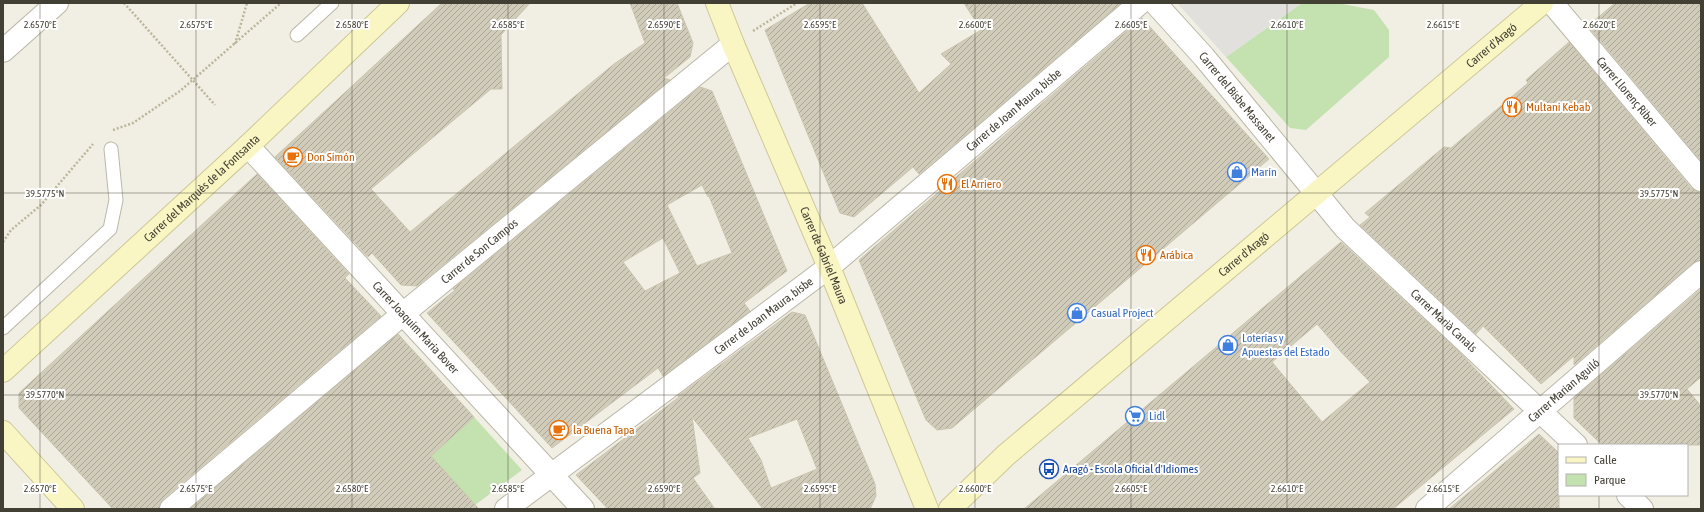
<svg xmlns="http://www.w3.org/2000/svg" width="1704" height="512" viewBox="0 0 1704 512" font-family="'Asap Condensed',sans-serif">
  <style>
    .green { fill: #c3e2af }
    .parking { fill: #e1e0dc }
    .building { fill: url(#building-hatch); stroke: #cbc5ae; fill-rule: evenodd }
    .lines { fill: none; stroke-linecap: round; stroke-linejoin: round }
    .lane-casing { stroke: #bbb7a7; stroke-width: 15 }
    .street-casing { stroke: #bbb7a7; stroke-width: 24 }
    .secondary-casing { stroke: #cdc796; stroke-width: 24 }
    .path { stroke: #bcb59a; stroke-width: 2.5; stroke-dasharray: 2 2; stroke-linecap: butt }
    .lane { stroke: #fff; stroke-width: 13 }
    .street { stroke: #fff; stroke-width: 22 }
    .secondary { stroke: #faf6c4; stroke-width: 22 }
    .ticks { fill: none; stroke: #423f34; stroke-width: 1; stroke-opacity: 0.45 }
    .labels { text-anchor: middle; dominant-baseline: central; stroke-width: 4; stroke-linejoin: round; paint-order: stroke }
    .street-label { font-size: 12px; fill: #423f34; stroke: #fff }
    .food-label { font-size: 12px; fill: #c56008; stroke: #fff; text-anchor: start }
    .shop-label { font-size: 12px; fill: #366cbe; stroke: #fff; text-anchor: start }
    .transit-label { font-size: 12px; fill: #164399; stroke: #fff; text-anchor: start }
    .ticks-label { font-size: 10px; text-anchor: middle; fill: #423f34; stroke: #fff; stroke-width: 4; stroke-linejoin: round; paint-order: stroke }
  </style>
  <defs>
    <pattern id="building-hatch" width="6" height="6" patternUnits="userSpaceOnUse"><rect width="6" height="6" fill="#d1ccba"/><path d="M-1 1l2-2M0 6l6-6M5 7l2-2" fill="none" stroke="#aba798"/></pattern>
  </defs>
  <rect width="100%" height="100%" fill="#f1efe4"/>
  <g class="green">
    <polygon points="1302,3 1337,3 1374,10 1389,30 1389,57 1306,130 1290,128 1226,57"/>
    <polygon points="474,417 522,470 475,505 430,457"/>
  </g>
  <polygon class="parking" points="1177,3 1302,3 1226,57"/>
  <g class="building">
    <polygon points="442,3 530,3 501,35 502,89 491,89 371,189 410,232 614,64 645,43 630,3 677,3 693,43 690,57 664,78 670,80 417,286 401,285 372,253 368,257 275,157"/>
    <polygon points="810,3 862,3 919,93 951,64 941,54 981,30 964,3 1121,3 919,174 913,167 854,217 840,213 765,30"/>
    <polygon points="1615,3 1701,3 1701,161 1588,26"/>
    <polygon points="1142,18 1269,159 952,428 937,430 926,420 859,260"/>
    <polygon points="1569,42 1691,188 1701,192 1701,260 1693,263 1574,365 1574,356 1541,384 1483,326 1476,334 1360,225 1370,217 1365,213 1444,147 1451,148 1528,83 1526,80"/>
    <path d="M700 87 712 91 787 271 744 303 750 311 663 376 658 368 552 448 427 313 455 290 453 289ZM702 185 708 197 709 196 732 253 697 266 667 205ZM663 238 680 273 645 291 623 262Z"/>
    <polygon points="257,174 349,274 345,278 381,316 163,499 159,509 113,509 19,408 19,393"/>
    <path d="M1341 242 1458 351 1514 409 1393 509H1024ZM1317 324 1341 352 1370 382 1322 422 1272 362Z"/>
    <polygon points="1701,289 1701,377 1687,389 1701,406 1701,445 1602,445 1574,418 1574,398"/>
    <path d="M792 312 805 315 875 484 876 496 870 509H763L692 417 700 473 693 478 715 509H608L576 475 679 397 678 396ZM797 419 817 469 771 488 761 460 748 438Z"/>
    <polygon points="398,334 474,417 431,456 479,509 190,509"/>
    <polygon points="1539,434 1559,453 1559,509 1449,509"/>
  </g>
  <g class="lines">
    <defs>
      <g id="lane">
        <polyline points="297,35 332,3"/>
        <polyline points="3,328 110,229 116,200 111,149"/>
      </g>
      <g id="street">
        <path id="s1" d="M1155 3 1204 57 1345 228 1576 445"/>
        <path id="s2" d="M1552 3 1701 180"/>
        <polyline points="3,51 57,3"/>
        <path id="s3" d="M248 146 583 509"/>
        <polyline points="1628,495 1642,509"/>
        <path id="s4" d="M171 509 404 313 733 44"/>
        <path id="s5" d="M506 509 829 267 1140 3"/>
        <path id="s6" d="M1427 509 1701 272"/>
      </g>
      <g id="secondary">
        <path id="s7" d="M717 3 733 44 829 267 927 509"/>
        <path id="s8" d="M3 371 248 146 398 3"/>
        <polyline points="3,432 73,509"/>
        <path id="s9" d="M950 509 1006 455 1542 3"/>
      </g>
    </defs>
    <use href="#lane" class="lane-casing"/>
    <use href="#street" class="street-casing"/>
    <use href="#secondary" class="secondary-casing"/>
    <g class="path">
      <polyline points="124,3 215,105"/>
      <polyline points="753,31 797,3"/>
      <polyline points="235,44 247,3"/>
      <polyline points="113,130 133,123 180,91 281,3"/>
      <polyline points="3,242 11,230 41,205 93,144"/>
    </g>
    <use href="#lane" class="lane"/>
    <use href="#street" class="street"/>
    <use href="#secondary" class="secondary"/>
  </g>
  <path class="ticks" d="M40 3V509M196 3V509M352 3V509M508 3V509M664 3V509M820 3V509M975 3V509M1131 3V509M1287 3V509M1443 3V509M1599 3V445M3 193H1701M3 395H1701M1599 495V509"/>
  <defs>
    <symbol id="restaurant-ring" viewBox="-11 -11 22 22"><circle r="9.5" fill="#fff" stroke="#e8710a" stroke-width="1.5"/><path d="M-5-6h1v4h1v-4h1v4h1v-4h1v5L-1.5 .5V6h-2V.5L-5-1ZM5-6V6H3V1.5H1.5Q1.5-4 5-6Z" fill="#e8710a"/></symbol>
    <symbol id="cafe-ring" viewBox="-11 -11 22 22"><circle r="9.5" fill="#fff" stroke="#e8710a" stroke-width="1.5"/><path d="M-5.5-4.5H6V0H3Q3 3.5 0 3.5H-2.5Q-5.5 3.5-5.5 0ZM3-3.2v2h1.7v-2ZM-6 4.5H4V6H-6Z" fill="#e8710a"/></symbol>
    <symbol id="shop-ring" viewBox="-11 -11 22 22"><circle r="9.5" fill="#fff" stroke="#3f7fe0" stroke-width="1.5"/><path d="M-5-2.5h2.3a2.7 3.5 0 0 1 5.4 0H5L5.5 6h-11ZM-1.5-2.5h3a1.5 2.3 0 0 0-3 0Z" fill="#3f7fe0"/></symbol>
    <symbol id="supermarket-ring" viewBox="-11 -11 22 22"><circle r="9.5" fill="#fff" stroke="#3f7fe0" stroke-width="1.5"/><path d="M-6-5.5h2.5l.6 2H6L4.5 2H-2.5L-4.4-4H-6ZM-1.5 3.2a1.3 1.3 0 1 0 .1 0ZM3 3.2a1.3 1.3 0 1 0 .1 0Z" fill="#3f7fe0"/></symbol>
    <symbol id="bus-ring" viewBox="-11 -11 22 22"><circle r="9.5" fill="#fff" stroke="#1a4fb4" stroke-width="1.5"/><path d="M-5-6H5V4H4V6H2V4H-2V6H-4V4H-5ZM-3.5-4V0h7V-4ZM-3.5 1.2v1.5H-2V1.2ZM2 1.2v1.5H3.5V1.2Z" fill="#1a4fb4"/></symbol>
  </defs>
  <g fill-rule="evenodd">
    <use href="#restaurant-ring" x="1501" y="96" width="22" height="22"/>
    <use href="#cafe-ring" x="282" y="146" width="22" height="22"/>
    <use href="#shop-ring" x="1226" y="161" width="22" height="22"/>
    <use href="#restaurant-ring" x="936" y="173" width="22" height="22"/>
    <use href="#restaurant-ring" x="1135" y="244" width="22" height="22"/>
    <use href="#shop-ring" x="1066" y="302" width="22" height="22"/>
    <use href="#shop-ring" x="1217" y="334" width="22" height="22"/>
    <use href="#supermarket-ring" x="1124" y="405" width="22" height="22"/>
    <use href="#cafe-ring" x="548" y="419" width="22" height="22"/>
    <use href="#bus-ring" x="1038" y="458" width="22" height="22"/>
  </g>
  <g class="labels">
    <g class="street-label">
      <text stroke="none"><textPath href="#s9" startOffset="713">Carrer d'Aragó</textPath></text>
      <text stroke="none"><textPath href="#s2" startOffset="116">Carrer Llorenç Riber</textPath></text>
      <text stroke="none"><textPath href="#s1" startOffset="125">Carrer del Bisbe Massanet</textPath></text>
      <text stroke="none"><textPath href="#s5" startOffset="646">Carrer de Joan Maura, bisbe</textPath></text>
      <text stroke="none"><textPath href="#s8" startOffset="270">Carrer del Marquès de la Fontsanta</textPath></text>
      <text stroke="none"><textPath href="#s4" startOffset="402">Carrer de Son Campos</textPath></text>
      <text stroke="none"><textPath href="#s9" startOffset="389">Carrer d'Aragó</textPath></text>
      <text stroke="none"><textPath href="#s7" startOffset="274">Carrer de Gabriel Maura</textPath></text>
      <text stroke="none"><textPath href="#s5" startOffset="322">Carrer de Joan Maura, bisbe</textPath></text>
      <text stroke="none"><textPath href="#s1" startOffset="430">Carrer Marià Canals</textPath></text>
      <text stroke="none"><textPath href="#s3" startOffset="247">Carrer Joaquim Maria Bover</textPath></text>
      <text stroke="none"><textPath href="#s6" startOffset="181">Carrer Marian Aguiló</textPath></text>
    </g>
    <g class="food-label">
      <text x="1526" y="107">Multani Kebab</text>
      <text x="307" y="157">Don Simón</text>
      <text x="961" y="184">El Arriero</text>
      <text x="1160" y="255">Arábica</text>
      <text x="573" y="430">la Buena Tapa</text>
    </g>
    <g class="shop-label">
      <text x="1251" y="172">Marín</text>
      <text x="1091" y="313">Casual Project</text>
      <text x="1242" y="338">Loterías y<tspan x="1242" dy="14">Apuestas del Estado</tspan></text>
      <text x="1149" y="416">Lidl</text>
    </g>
    <g class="transit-label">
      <text x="1063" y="469">Aragó - Escola Oficial d'Idiomes</text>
    </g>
  </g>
  <g class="ticks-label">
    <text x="40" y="28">2.6570°E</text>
    <text x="196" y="28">2.6575°E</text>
    <text x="352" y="28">2.6580°E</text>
    <text x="508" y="28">2.6585°E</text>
    <text x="664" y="28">2.6590°E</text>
    <text x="820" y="28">2.6595°E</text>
    <text x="975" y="28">2.6600°E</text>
    <text x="1131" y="28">2.6605°E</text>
    <text x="1287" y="28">2.6610°E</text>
    <text x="1443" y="28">2.6615°E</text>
    <text x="1599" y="28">2.6620°E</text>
    <text x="45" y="197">39.5775°N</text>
    <text x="1659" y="197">39.5775°N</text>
    <text x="45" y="398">39.5770°N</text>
    <text x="1659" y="398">39.5770°N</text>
    <text x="40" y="492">2.6570°E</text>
    <text x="196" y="492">2.6575°E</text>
    <text x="352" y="492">2.6580°E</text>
    <text x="508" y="492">2.6585°E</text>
    <text x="664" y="492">2.6590°E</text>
    <text x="820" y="492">2.6595°E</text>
    <text x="975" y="492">2.6600°E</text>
    <text x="1131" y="492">2.6605°E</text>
    <text x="1287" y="492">2.6610°E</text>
    <text x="1443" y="492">2.6615°E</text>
  </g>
  <rect width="1704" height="512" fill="none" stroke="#423f34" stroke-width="8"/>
  <rect x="1558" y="444" width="130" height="52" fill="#ffffff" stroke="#b3b2ae"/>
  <rect x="1566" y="457" width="20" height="6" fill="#faf6c4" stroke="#b3b2ae"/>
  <text x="1594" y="464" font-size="12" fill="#423f34">Calle</text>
  <rect x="1566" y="474" width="20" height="12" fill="#c3e2af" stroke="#b3b2ae"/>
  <text x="1594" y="484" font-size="12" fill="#423f34">Parque</text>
</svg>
